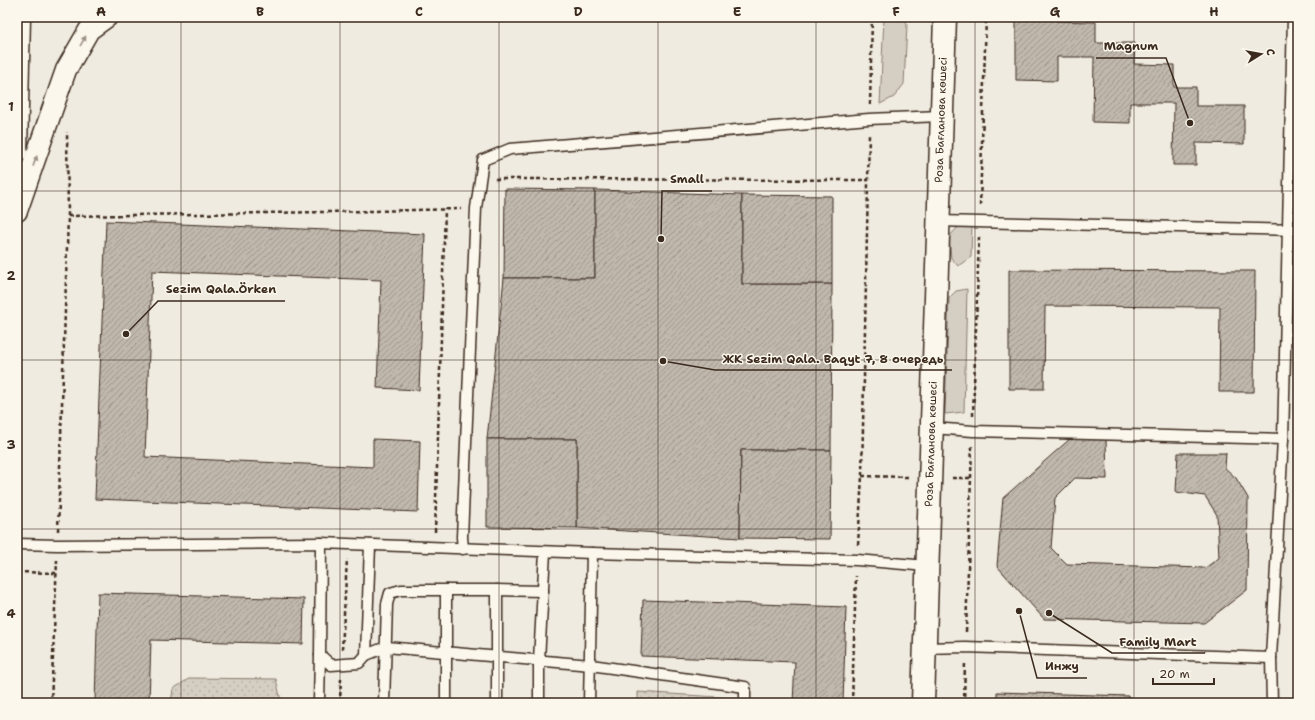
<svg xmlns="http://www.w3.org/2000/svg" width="1315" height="720" viewBox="0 0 1315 720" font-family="'Shantell Sans',sans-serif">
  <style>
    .grass { fill: #d5cec3; stroke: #887c70 }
    .park { fill: url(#park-dots); stroke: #887c70 }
    .building { fill: url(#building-hatch); stroke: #3b2a1e }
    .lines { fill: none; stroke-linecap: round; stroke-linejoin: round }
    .service-casing { stroke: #3b2a1e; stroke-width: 13 }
    .minor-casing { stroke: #3b2a1e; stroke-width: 23 }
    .tertiary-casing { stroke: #3b2a1e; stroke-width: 25 }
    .path { stroke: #3b2a1e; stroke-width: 2.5; stroke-dasharray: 4 3; stroke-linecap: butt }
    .service { stroke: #fbf7ec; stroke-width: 10 }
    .minor { stroke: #fbf7ec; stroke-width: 20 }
    .tertiary { stroke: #fbf7ec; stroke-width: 22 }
    .oneway { fill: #9b9085 }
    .grid { fill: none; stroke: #3b2a1e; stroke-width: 1; stroke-opacity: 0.55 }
    .labels { text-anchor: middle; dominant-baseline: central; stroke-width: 3; stroke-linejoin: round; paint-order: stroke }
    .street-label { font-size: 11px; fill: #3b2a1e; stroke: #fbf7ec }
    .leader { fill: none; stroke: #3b2a1e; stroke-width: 1.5 }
    .callout-dot { fill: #3b2a1e; stroke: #fbf7ec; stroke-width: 1.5 }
    .callout-label { font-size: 12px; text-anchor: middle; font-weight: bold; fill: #3b2a1e; stroke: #fbf7ec; stroke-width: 3; stroke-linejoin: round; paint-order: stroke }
    .neatline { fill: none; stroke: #3b2a1e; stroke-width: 1.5 }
    .grid-label { font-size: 13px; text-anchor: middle; font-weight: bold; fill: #3b2a1e }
  </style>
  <defs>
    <pattern id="park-dots" width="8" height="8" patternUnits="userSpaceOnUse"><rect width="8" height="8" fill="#d5cec3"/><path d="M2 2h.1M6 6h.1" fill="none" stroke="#b8b1a7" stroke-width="1.8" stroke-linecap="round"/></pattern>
    <pattern id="building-hatch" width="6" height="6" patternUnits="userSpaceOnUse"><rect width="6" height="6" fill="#c0b8ad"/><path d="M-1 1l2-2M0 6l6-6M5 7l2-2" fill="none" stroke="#9d968c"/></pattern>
  </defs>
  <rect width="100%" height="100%" fill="#f0ebe0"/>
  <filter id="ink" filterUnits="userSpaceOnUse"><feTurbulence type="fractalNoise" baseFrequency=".025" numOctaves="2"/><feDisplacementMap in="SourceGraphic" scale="8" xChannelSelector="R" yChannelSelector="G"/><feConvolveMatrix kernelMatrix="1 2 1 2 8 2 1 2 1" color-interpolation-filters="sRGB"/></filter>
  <g filter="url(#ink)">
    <g class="grass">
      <polygon points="884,17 905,17 907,25 904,84 894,97 880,104"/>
      <polygon points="972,225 971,257 958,266 951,258 949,237 957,228"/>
      <polygon points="967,289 964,412 945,414 949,298 956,291"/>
    </g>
    <g class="park">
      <polygon points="190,678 276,679 280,696 280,703 171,703 173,689"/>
      <polygon points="638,692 734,698 734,703 638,703"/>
    </g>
    <g class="building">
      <polygon points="1016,17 1057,17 1056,21 1096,22 1096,43 1135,43 1134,64 1174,65 1174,87 1196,87 1196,106 1244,106 1244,144 1196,143 1196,165 1173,165 1174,103 1130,103 1130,123 1093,122 1094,57 1057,57 1057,81 1016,80"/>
      <polygon points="505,189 595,190 595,278 504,278"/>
      <polygon points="595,190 742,195 742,284 832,284 831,450 741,450 740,538 577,528 577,439 487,439 504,278 595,278"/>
      <polygon points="742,195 832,196 832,284 742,284"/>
      <polygon points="106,221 425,234 419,390 377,388 381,280 152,271 145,457 373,467 373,439 420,441 418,512 95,499"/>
      <polygon points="1009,270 1255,271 1254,392 1219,392 1220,307 1045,306 1044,389 1009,389"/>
      <polygon points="1071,438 1106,439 1107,479 1075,478 1055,498 1051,548 1067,564 1205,568 1219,558 1217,515 1205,496 1176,492 1178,453 1226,453 1225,468 1236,478 1248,498 1247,590 1204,623 1044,619 997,566 1003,498"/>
      <polygon points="487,439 577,439 577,528 487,527"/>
      <polygon points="741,450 831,450 830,539 740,538"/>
      <polygon points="98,593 304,599 303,644 151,640 149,703 95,703"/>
      <polygon points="643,600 846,607 843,703 793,703 795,662 641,656"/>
      <polygon points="997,692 1129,696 1129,703 997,703"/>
    </g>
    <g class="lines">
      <defs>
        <g id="service">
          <polyline points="938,221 1298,230"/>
          <polyline points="1283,439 1293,17"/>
          <polyline points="17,544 57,545 321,543 592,553"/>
          <polyline points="463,549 462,537 476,208 483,160 510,149 869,119 941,116"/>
          <polyline points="446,590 446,703"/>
          <polyline points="925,648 965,647 1271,658 1283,439 973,431 932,428"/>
          <polyline points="320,655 321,543"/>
          <polyline points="366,655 370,545"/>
          <polyline points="1271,658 1272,703"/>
          <polyline points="319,703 320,655 331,665 359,663 366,655 386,647 591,665 745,687 745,703"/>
          <polyline points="384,703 387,604 390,593 401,590 497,590 543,591"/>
          <polyline points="497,703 497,590"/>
          <polyline points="539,703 539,660 545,552"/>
          <polyline points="589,703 592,553 857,560 927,566"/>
        </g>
        <g id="minor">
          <polyline points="17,152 20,17"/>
          <polyline points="17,211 66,70 89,30 107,17"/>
        </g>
        <polyline id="tertiary" points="923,703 945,17"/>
      </defs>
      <use href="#service" class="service-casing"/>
      <use href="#minor" class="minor-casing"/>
      <use href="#tertiary" class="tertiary-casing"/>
      <g class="path">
        <polyline points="870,105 872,17"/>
        <polyline points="495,179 868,180"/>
        <polyline points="980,206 986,17"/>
        <polyline points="68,216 327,212 461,209"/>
        <polyline points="973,416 979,237"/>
        <polyline points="862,476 909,477"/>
        <polyline points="952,478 971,478"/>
        <polyline points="58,531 68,216 67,132"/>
        <polyline points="435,532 445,209"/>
        <polyline points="858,545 862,476 869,134"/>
        <polyline points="17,572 56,573"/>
        <polyline points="966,632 972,445"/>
        <polyline points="342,650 347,559"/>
        <polyline points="51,703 57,560"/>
        <polyline points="340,703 341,679"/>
        <polyline points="852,703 856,576"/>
        <polyline points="964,703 965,661"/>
      </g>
      <use href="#service" class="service"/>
      <use href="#minor" class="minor"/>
      <use href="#tertiary" class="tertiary"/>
    </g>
    <defs><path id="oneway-solid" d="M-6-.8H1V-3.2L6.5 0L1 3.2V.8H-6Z"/></defs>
    <g class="oneway">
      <use href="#oneway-solid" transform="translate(83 41) rotate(-60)"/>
      <use href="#oneway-solid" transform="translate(35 161) rotate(-70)"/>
    </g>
  </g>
  <path class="grid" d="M181 17V703M340 17V703M499 17V703M658 17V703M816 17V703M975 17V703M1134 17V703M17 191H1298M17 360H1298M17 529H1298"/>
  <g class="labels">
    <g class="street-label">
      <text transform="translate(941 120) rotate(-88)">Роза Бағланова көшесі</text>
      <text transform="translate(931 444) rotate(-88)">Роза Бағланова көшесі</text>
    </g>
  </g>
  <path class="leader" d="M1190 123L1166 58H1096M661 239L662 191H712M126 334L158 301H285M663 361L715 370H952M1049 613L1112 653H1205M1019 611L1037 678H1087"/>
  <g class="callout-dot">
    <circle cx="1190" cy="123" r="4"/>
    <circle cx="661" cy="239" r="4"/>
    <circle cx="126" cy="334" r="4"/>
    <circle cx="663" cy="361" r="4"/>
    <circle cx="1049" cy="613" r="4"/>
    <circle cx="1019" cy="611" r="4"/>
  </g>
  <g class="callout-label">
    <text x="1131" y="50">Magnum</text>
    <text x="687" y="183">Small</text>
    <text x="221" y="293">Sezim Qala.Örken</text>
    <text x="833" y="363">ЖК Sezim Qala. Baqyt 7, 8 очередь</text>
    <text x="1158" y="646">Family Mart</text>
    <text x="1062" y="670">Инжу</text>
  </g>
  <rect width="1315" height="720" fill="none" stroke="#fbf7ec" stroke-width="44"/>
  <g transform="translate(1261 54) rotate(79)" stroke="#fbf7ec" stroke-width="3" paint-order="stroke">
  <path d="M0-3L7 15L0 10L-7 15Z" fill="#3b2a1e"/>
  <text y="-6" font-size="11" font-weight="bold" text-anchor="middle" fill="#3b2a1e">С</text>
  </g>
  <path d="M1153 678v6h61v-6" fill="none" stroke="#3b2a1e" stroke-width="2"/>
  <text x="1159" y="678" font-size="12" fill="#3b2a1e" stroke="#fbf7ec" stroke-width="3" paint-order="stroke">20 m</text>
  <rect x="22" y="22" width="1271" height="676" class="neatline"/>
  <g class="grid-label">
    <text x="101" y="16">A</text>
    <text x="260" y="16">B</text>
    <text x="419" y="16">C</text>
    <text x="578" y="16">D</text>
    <text x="737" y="16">E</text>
    <text x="896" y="16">F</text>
    <text x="1055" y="16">G</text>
    <text x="1214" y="16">H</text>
    <text x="11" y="111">1</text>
    <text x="11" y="280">2</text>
    <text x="11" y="449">3</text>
    <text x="11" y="618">4</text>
  </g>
</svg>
